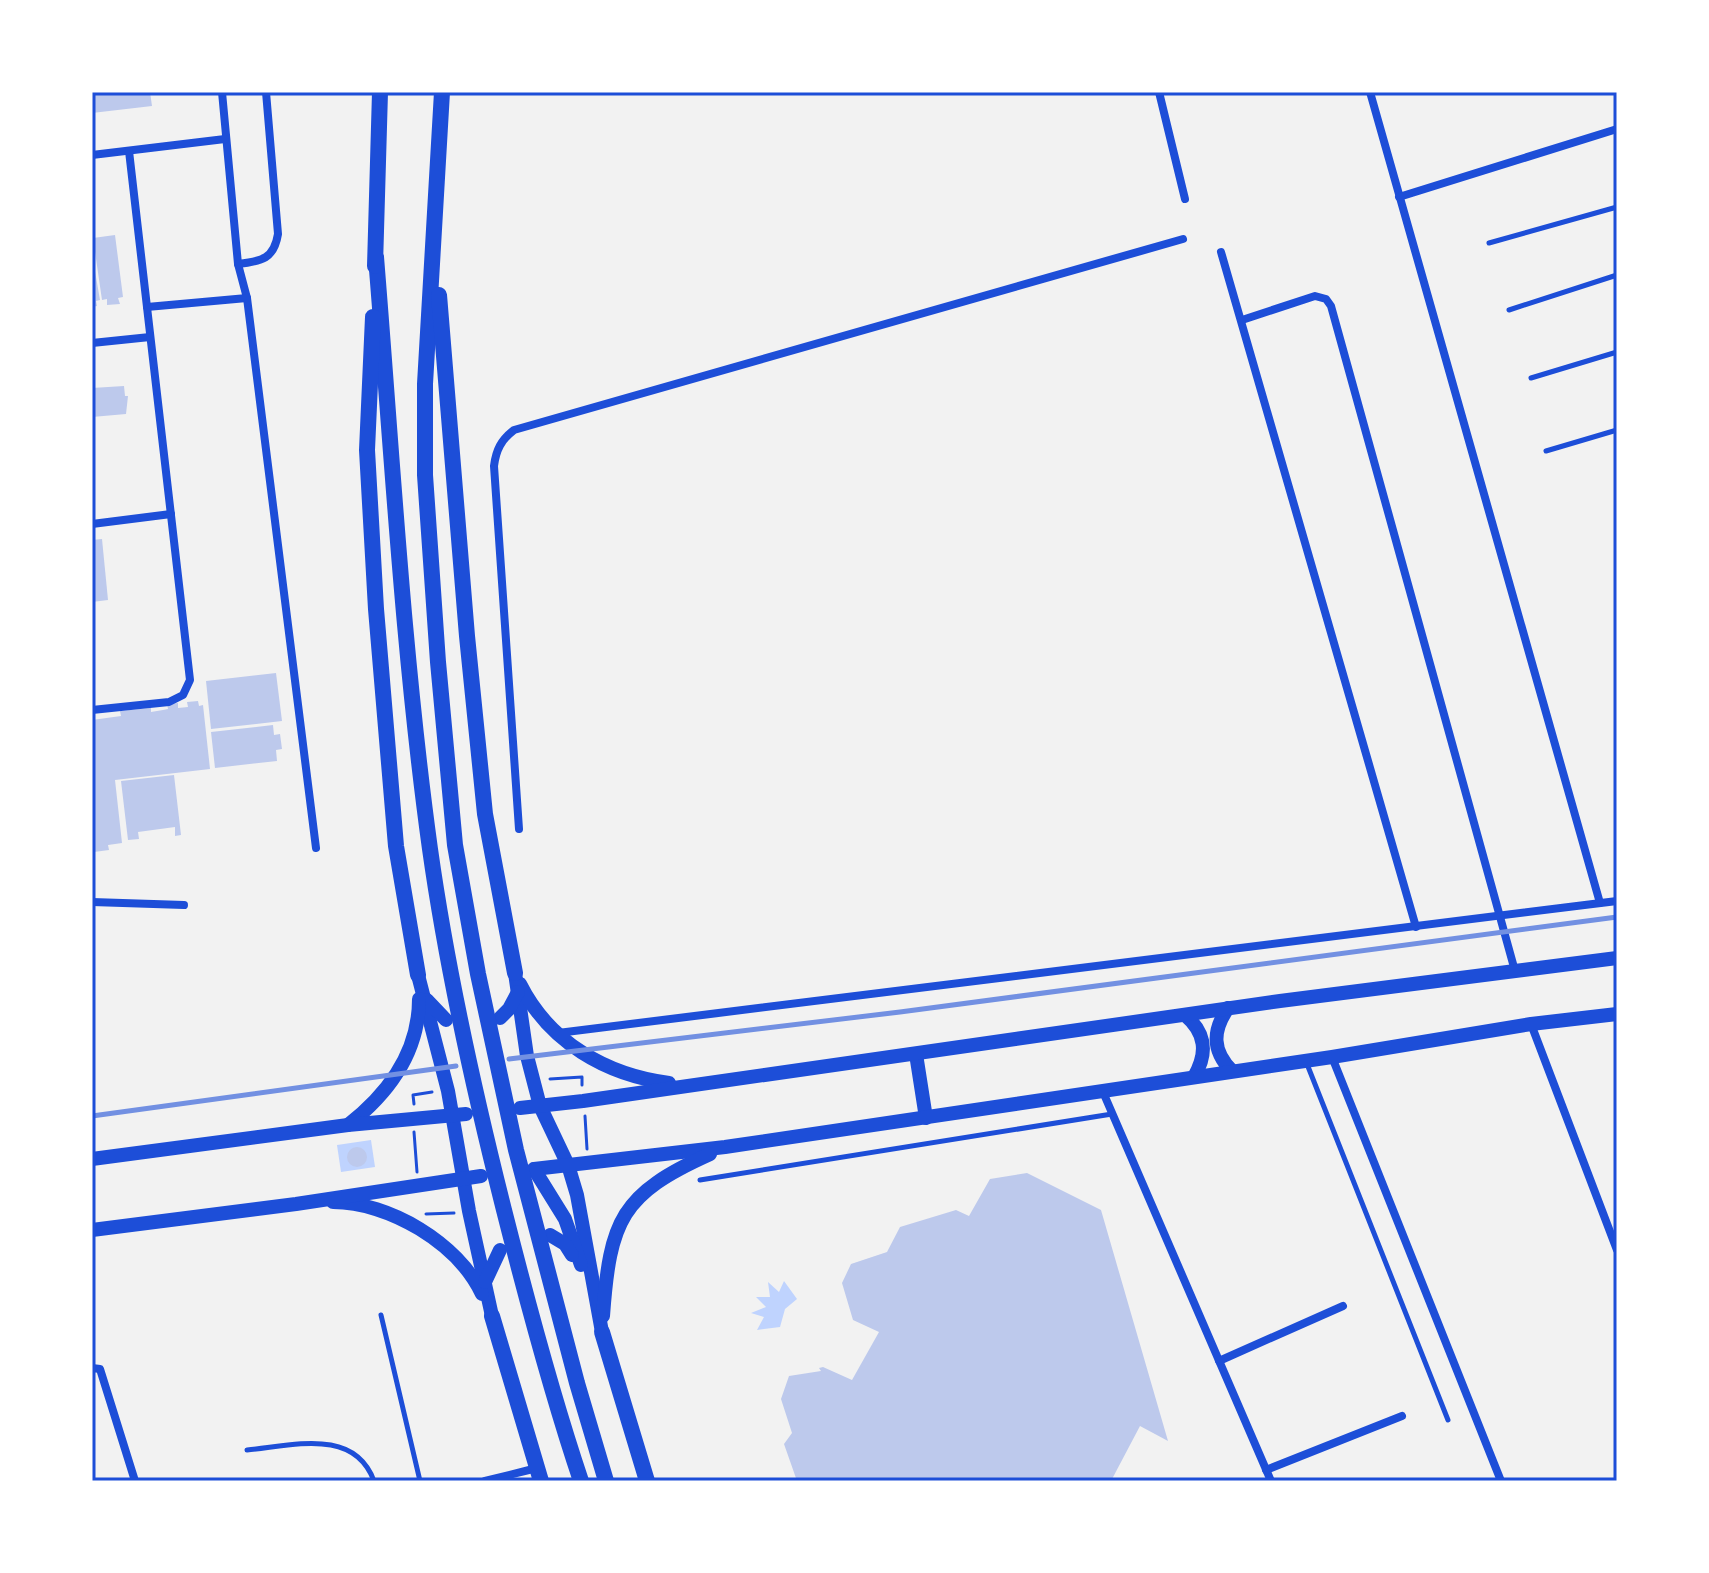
<svg xmlns="http://www.w3.org/2000/svg" width="1709" height="1573" viewBox="0 0 1709 1573" font-family="'Asap Condensed',sans-serif">
  <style>
    .water { fill: #bfd3fe }
    .building { fill: #bdc9ec }
    .lines { fill: none; stroke-linecap: round; stroke-linejoin: round }
    .path { stroke: #1d4ed8; stroke-width: 3 }
    .service { stroke: #1d4ed8; stroke-width: 5 }
    .minor { stroke: #1d4ed8; stroke-width: 8 }
    .secondary { stroke: #1d4ed8; stroke-width: 14 }
    .trunk { stroke: #1d4ed8; stroke-width: 16 }
    .rail { stroke: #7290e2; stroke-width: 5 }
    .neatline { fill: none; stroke: #1d4ed8; stroke-width: 3 }
  </style>
  <rect width="100%" height="100%" fill="#f2f2f2"/>
  <g class="water">
    <polygon points="371,1140 375,1167 341,1172 337,1145"/>
    <polygon points="784,1281 797,1299 785,1309 780,1327 757,1330 764,1317 751,1313 766,1307 756,1297 770,1297 768,1282 779,1292"/>
  </g>
  <g class="building">
    <polygon points="92,92 150,92 152,106 92,113"/>
    <polygon points="115,235 123,297 118,298 120,304 107,305 107,299 102,300 93,238"/>
    <polygon points="92,254 100,300 96,301 97,306 92,307"/>
    <polygon points="124,386 125,396 128,396 126,414 92,417 92,388"/>
    <polygon points="102,539 108,600 92,602 92,540"/>
    <polygon points="276,673 282,721 211,729 206,681"/>
    <polygon points="198,701 199,706 203,705 210,769 115,780 122,843 108,845 109,850 94,852 92,720 121,716 120,711 151,708 151,712 163,710 168,709 167,704 178,703 178,708 188,707 187,702"/>
    <polygon points="273,725 274,735 280,734 282,749 276,750 277,761 215,768 211,732"/>
    <polygon points="174,775 181,835 175,836 175,827 138,832 139,839 128,840 121,781"/>
    <circle cx="357" cy="1157" r="10"/>
    <polygon points="1027,1173 1101,1210 1168,1441 1140,1426 1111,1481 797,1481 784,1444 792,1433 781,1399 789,1376 821,1371 819,1368 823,1367 852,1380 879,1332 853,1320 842,1283 851,1264 887,1252 900,1227 956,1210 969,1216 990,1179"/>
  </g>
  <g class="lines">
    <g class="path">
      <polyline points="550,1079 582,1077 582,1085"/>
      <polyline points="414,1104 413,1095 432,1092"/>
      <polyline points="585,1116 587,1149"/>
      <polyline points="414,1132 417,1172"/>
      <polyline points="426,1214 454,1213"/>
    </g>
    <g class="service">
      <polyline points="1489,243 1617,207"/>
      <polyline points="1509,310 1617,275"/>
      <polyline points="1531,378 1617,352"/>
      <polyline points="1546,451 1617,430"/>
      <polyline points="1307,1064 1448,1420"/>
      <polyline points="700,1180 1112,1114"/>
      <polyline points="381,1315 420,1481"/>
      <path d="M247 1450C292 1446 354 1427 374 1481"/>
    </g>
    <g class="minor">
      <polyline points="222,92 238,264 247,298 316,848"/>
      <polyline points="1159,92 1185,199"/>
      <polyline points="1370,92 1600,903"/>
      <polyline points="92,155 225,139"/>
      <polyline points="1399,197 1617,129"/>
      <polyline points="1221,252 1416,927"/>
      <path d="M238 264C262 261 274 259 278 234L266 92"/>
      <polyline points="147,307 247,298"/>
      <polyline points="1242,320 1315,296 1326,299 1331,306 1515,971"/>
      <polyline points="92,343 150,337"/>
      <polyline points="92,524 171,514"/>
      <polyline points="92,710 169,702 183,695 190,680 129,151"/>
      <path d="M519 829 494 466C496 450 501 440 514 430L1183 239"/>
      <polyline points="92,902 184,905"/>
      <polyline points="1531,1024 1617,1250"/>
      <polyline points="558,1033 1617,901"/>
      <polyline points="1332,1057 1501,1481"/>
      <polyline points="1103,1092 1271,1481"/>
      <polyline points="1219,1361 1343,1306"/>
      <polyline points="92,1368 100,1369 135,1481"/>
      <polyline points="1266,1470 1402,1416"/>
      <polyline points="485,1481 537,1468"/>
    </g>
    <g class="secondary">
      <polyline points="515,973 527,1056 540,1106 568,1165 577,1195 602,1332"/>
      <polyline points="418,975 448,1091 469,1211 492,1316"/>
      <path d="M520 984C549 1042 606 1075 669 1083"/>
      <polyline points="427,1000 446,1020"/>
      <path d="M1228 1008C1212 1031 1212 1051 1232 1071"/>
      <path d="M1185 1015C1206 1033 1208 1053 1194 1077"/>
      <polyline points="500,1018 509,1009 518,992"/>
      <polyline points="916,1054 926,1118"/>
      <polyline points="520,1108 583,1101 1280,1001 1617,958"/>
      <path d="M348 1125C389 1093 419 1053 419 999"/>
      <polyline points="92,1159 348,1125 466,1114"/>
      <polyline points="534,1169 725,1147 1332,1057 1531,1024 1617,1014"/>
      <polyline points="534,1169 565,1219 581,1265"/>
      <path d="M333 1202C389 1202 458 1243 482 1294"/>
      <polyline points="92,1230 296,1204 481,1176"/>
      <polyline points="550,1235 565,1244 572,1255"/>
      <polyline points="485,1282 500,1250"/>
      <path d="M603 1316C610 1220 621 1194 710 1154"/>
    </g>
    <g class="trunk">
      <polyline points="442,92 425,384 425,475 438,662 455,845 478,974 516,1150 577,1383 606,1481"/>
      <path d="M376 257C392 454 403 653 430 849 447 970 474 1091 504 1210 527 1301 551 1392 581 1481"/>
      <polyline points="375,266 380,92"/>
      <polyline points="439,295 467,636 485,814 515,973"/>
      <polyline points="373,317 367,450 376,609 396,846 418,975"/>
      <polyline points="492,1316 541,1481"/>
      <polyline points="602,1332 647,1481"/>
    </g>
    <g class="rail">
      <polyline points="509,1059 900,1012 1617,917"/>
      <polyline points="92,1116 456,1066"/>
    </g>
  </g>
  <rect width="1709" height="1573" fill="none" stroke="#ffffff" stroke-width="188"/>
  <rect x="94" y="94" width="1521" height="1385" class="neatline"/>
</svg>
